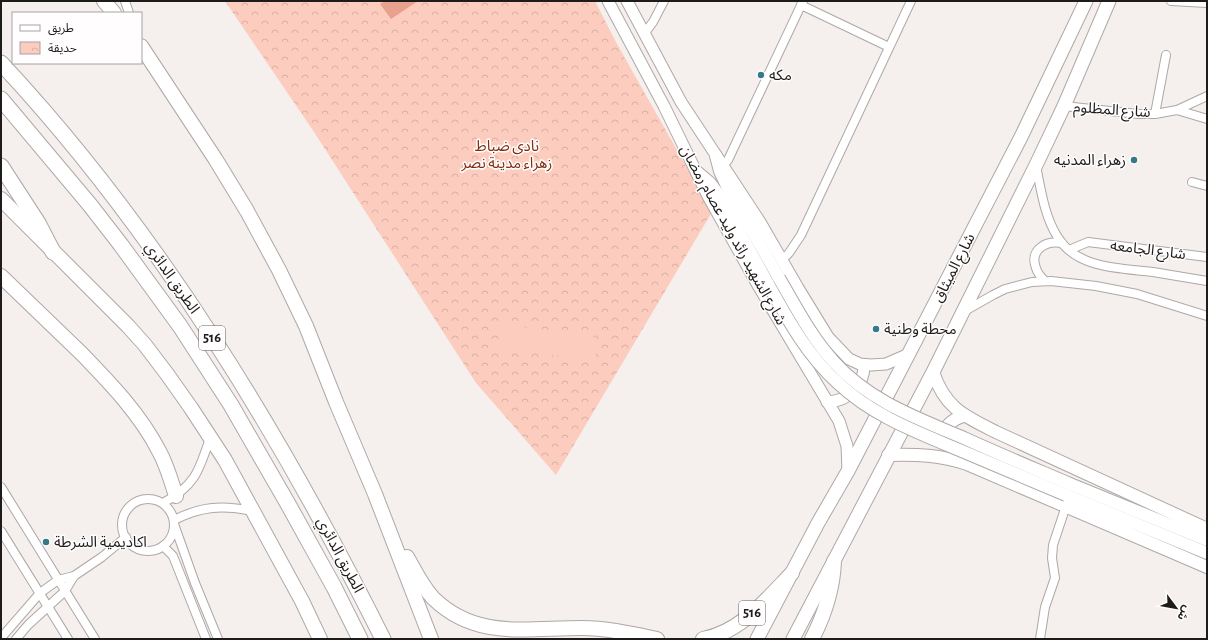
<svg xmlns="http://www.w3.org/2000/svg" width="1208" height="640" viewBox="0 0 1208 640" font-family="'Alegreya Sans','Noto Sans Arabic',sans-serif">
  <style>
    .park { fill: url(#park-crowns) }
    .pitch { fill: #fccdbe }
    .water { fill: #e8a18c }
    .lines { fill: none; stroke-linecap: round; stroke-linejoin: round }
    .minor-casing { stroke: #aea8a6; stroke-width: 10 }
    .tertiary-casing { stroke: #aea8a6; stroke-width: 13 }
    .secondary-casing { stroke: #aea8a6; stroke-width: 14 }
    .primary-casing { stroke: #aea8a6; stroke-width: 15 }
    .trunk-casing { stroke: #aea8a6; stroke-width: 16 }
    .motorway-casing { stroke: #aea8a6; stroke-width: 17 }
    .minor { stroke: #fff; stroke-width: 8 }
    .tertiary { stroke: #fff; stroke-width: 11 }
    .secondary { stroke: #fff; stroke-width: 12 }
    .primary { stroke: #fff; stroke-width: 13 }
    .trunk { stroke: #fff; stroke-width: 14 }
    .motorway { stroke: #fff; stroke-width: 15 }
    .secondary-bridge-casing { stroke: #aea8a6; stroke-width: 14; stroke-linecap: butt }
    .secondary-bridge { stroke: #fff; stroke-width: 12 }
    .poi-dot { fill: #37798b; stroke: #fffdfd; stroke-width: 1.5 }
    .labels { text-anchor: middle; dominant-baseline: central; stroke-width: 3; stroke-linejoin: round; paint-order: stroke }
    .shield { fill: #fffdfd; stroke: #62605f; stroke-width: 1 }
    .shield-label { font-size: 14px; font-weight: bold; fill: #1e1c1b }
    .poi-label { font-size: 15px; fill: #1e1c1b; stroke: #fffdfd; text-anchor: start }
    .street-label { font-size: 15px; fill: #1e1c1b; stroke: #fffdfd }
    .park-label { font-size: 15px; fill: #802e12; stroke: #fffdfd }
  </style>
  <defs>
    <pattern id="park-crowns" width="20" height="18" patternUnits="userSpaceOnUse"><rect width="20" height="18" fill="#fccdbe"/><path d="M2 6a3 3 0 1 1 6 0M12 15a3 3 0 1 1 6 0" fill="none" stroke="#d8afa3"/></pattern>
  </defs>
  <rect width="100%" height="100%" fill="#f5efed"/>
  <polygon class="park" points="225,1 595,1 617,44 712,212 556,475 476,383 314,132"/>
  <polygon class="pitch" points="500,324 597,337 595,361 498,348"/>
  <polygon class="water" points="385,1 418,1 391,19 380,4"/>
  <g class="lines">
    <defs>
      <g id="minor">
        <polyline points="125,1 129,13"/>
        <polyline points="1171,1 1207,3"/>
        <polyline points="801,5 889,47"/>
        <polyline points="644,34 653,22 664,1"/>
        <polyline points="1064,106 1138,114 1155,114 1177,110 1207,119"/>
        <polyline points="1177,110 1207,96"/>
        <polyline points="1155,114 1166,55"/>
        <polyline points="723,166 728,160 803,1"/>
        <path d="M1036 166C1041 189 1044 215 1057 236 1076 269 1120 268 1153 272 1171 275 1189 278 1207 281"/>
        <polyline points="1192,182 1207,186"/>
        <polyline points="1069,250 1088,242 1207,257"/>
        <polyline points="782,260 789,253 801,235 911,1"/>
        <path d="M1045 281C1042 278 1037 273 1036 268 1029 250 1046 240 1062 243"/>
        <polyline points="963,312 993,295 1005,289 1032,282 1051,281 1096,286 1137,294 1207,316"/>
        <polyline points="1,487 95,639"/>
        <circle cx="148" cy="525" r="26"/>
        <path d="M163 503C195 486 199 471 210 438"/>
        <path d="M174 520C202 506 222 505 253 511"/>
        <polyline points="174,524 195,583 218,639"/>
        <polyline points="1,531 68,639"/>
        <polyline points="163,546 173,556 206,639"/>
        <polyline points="1,638 40,593 58,580 74,576"/>
        <polyline points="16,639 28,625 65,591 74,576 102,557 126,537"/>
        <polyline points="1040,639 1045,607 1055,578 1052,558 1053,545 1066,506"/>
      </g>
      <g id="tertiary">
        <polyline points="608,1 664,106 708,196 759,287 839,421 847,446 848,471"/>
        <polyline points="627,1 681,102 760,222 798,288 828,337 849,359 860,364 871,365 886,364 909,354"/>
        <path d="M827 402C849 401 864 386 864 365"/>
      </g>
      <g id="secondary">
        <polyline points="716,156 720,171 727,186 779,278"/>
        <polyline points="697,172 710,183 721,198 768,284"/>
        <path d="M933 372C945 408 964 416 996 432L1207 529"/>
        <path d="M941 440C944 427 952 419 964 416"/>
        <path d="M888 455C916 454 941 455 967 464L1207 567"/>
        <polyline points="1070,484 1207,540"/>
        <polyline points="1066,495 1207,553"/>
      </g>
      <g id="primary">
        <polyline points="757,639 818,523 848,471 1021,137 1086,1"/>
        <polyline points="793,639 933,372 1036,165 1064,106 1109,1"/>
      </g>
      <g id="trunk">
        <polyline points="104,1 114,13"/>
        <polyline points="141,46 216,160 247,211 279,270 306,326 336,402 375,494 431,639"/>
        <polyline points="1,199 128,326 145,345 167,374 191,408 225,460 302,601 320,639"/>
        <path d="M1 276C28 302 55 328 82 354 111 384 140 414 159 451 167 465 171 481 176 496"/>
        <path d="M407 557C415 571 422 586 433 598 476 640 526 628 582 628 606 628 633 634 657 639"/>
        <path d="M703 639C741 632 767 599 792 573"/>
        <path d="M812 639C825 614 833 590 834 561"/>
      </g>
      <g id="motorway">
        <path d="M1 63C158 231 281 435 383 639"/>
        <polyline points="1,99 90,205 121,245 180,326 231,405 288,504 334,587 360,639"/>
        <polyline points="1,166 38,223 53,252"/>
      </g>
    </defs>
    <use href="#minor" class="minor-casing"/>
    <use href="#tertiary" class="tertiary-casing"/>
    <use href="#secondary" class="secondary-casing"/>
    <use href="#primary" class="primary-casing"/>
    <use href="#trunk" class="trunk-casing"/>
    <use href="#motorway" class="motorway-casing"/>
    <use href="#minor" class="minor"/>
    <use href="#tertiary" class="tertiary"/>
    <use href="#secondary" class="secondary"/>
    <use href="#primary" class="primary"/>
    <use href="#trunk" class="trunk"/>
    <use href="#motorway" class="motorway"/>
    <defs>
      <g id="secondary-bridge">
        <path d="M779 278C796 307 811 337 834 362 869 401 917 418 964 438 999 454 1035 469 1070 484"/>
        <path d="M768 284C788 320 807 355 838 383 872 415 914 431 957 449 993 464 1030 480 1066 495"/>
      </g>
    </defs>
    <use href="#secondary-bridge" class="secondary-bridge-casing"/>
    <use href="#secondary-bridge" class="secondary-bridge"/>
  </g>
  <g class="poi-dot">
    <circle cx="761" cy="75" r="4"/>
    <circle cx="1134" cy="160" r="4"/>
    <circle cx="876" cy="329" r="4"/>
    <circle cx="46" cy="542" r="4"/>
  </g>
  <g class="labels">
    <g class="shield">
      <rect x="199" y="326" width="26" height="24" rx="3"/>
      <rect x="739" y="601" width="26" height="24" rx="3"/>
    </g>
    <g class="shield-label">
      <text x="212" y="338">516</text>
      <text x="752" y="613">516</text>
    </g>
    <g class="poi-label">
      <text x="769" y="75">مكه</text>
      <text x="1126" y="160" text-anchor="end">زهراء المدنيه</text>
      <text x="884" y="329">محطة وطنية</text>
      <text x="54" y="542">اكاديمية الشرطة</text>
    </g>
    <g class="street-label">
      <text transform="translate(1112 110) rotate(4)">شارع المظلوم</text>
      <text transform="translate(733 235) rotate(61)">شارع الشهيد رائد وليد عصام رمضان</text>
      <text transform="translate(1148 250) rotate(7)">شارع الجامعه</text>
      <text transform="translate(954 268) rotate(-63)">شارع الميثاق</text>
      <text transform="translate(172 278) rotate(55)">الطريق الدائري</text>
      <text transform="translate(340 555) rotate(62)">الطريق الدائري</text>
    </g>
    <g class="park-label">
      <text x="507" y="146">نادى ضباط<tspan x="507" dy="17">زهراء مدينة نصر</tspan></text>
    </g>
  </g>
  <rect width="1208" height="640" fill="none" stroke="#1e1c1b" stroke-width="4"/>
  <rect x="12" y="12" width="130" height="52" fill="#fffdfd" stroke="#a5a3a3"/>
  <rect x="20" y="25" width="20" height="6" fill="#ffffff" stroke="#a5a3a3"/>
  <text x="48" y="32" font-size="12" fill="#1e1c1b">طريق</text>
  <rect x="20" y="42" width="20" height="12" fill="url(#park-crowns)" stroke="#a5a3a3"/>
  <text x="48" y="52" font-size="12" fill="#1e1c1b">حديقة</text>
  <g transform="translate(1176 608) rotate(122)" stroke="#fffdfd" stroke-width="3" paint-order="stroke">
  <path d="M0-3L7 15L0 10L-7 15Z" fill="#1e1c1b"/>
  <text y="-6" font-size="11" font-weight="bold" text-anchor="middle" fill="#1e1c1b">ش</text>
  </g>
</svg>
